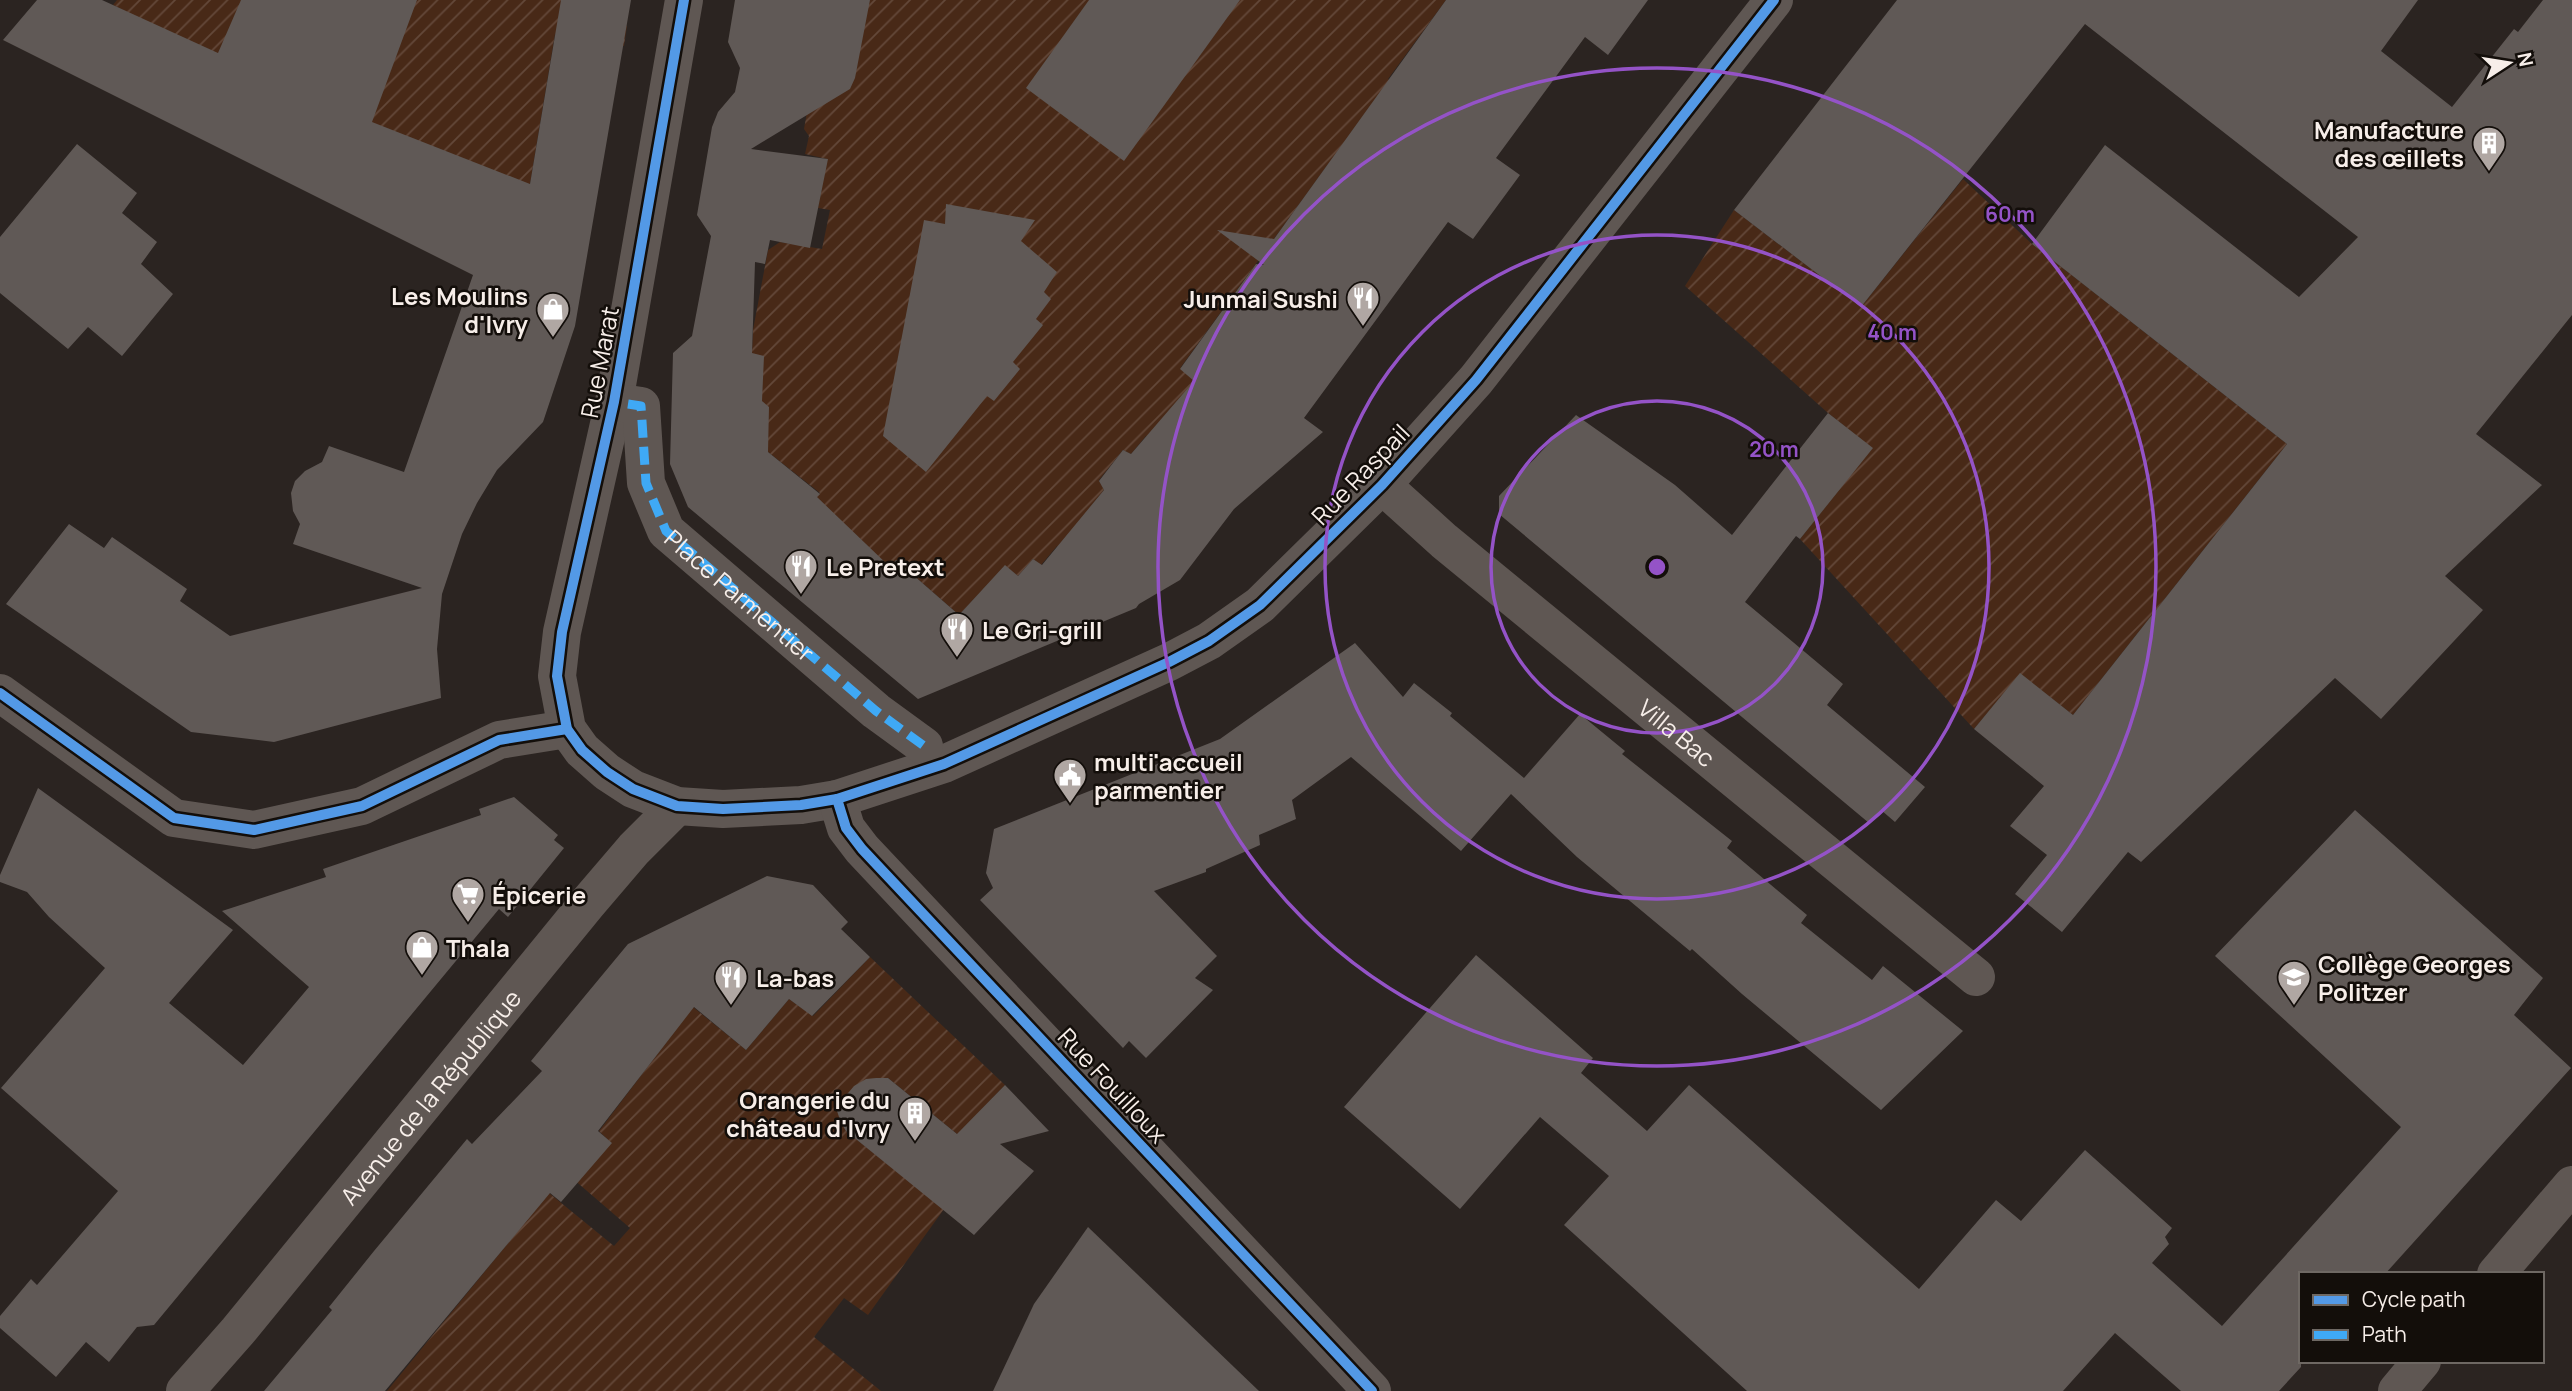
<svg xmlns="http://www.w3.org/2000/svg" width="2572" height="1391" viewBox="0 0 2572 1391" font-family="Manrope,sans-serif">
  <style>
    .garden { fill: url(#garden-furrows) }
    .building { fill: #605956 }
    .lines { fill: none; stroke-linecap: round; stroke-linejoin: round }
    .minor { stroke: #5f5753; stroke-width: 38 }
    .quiet { stroke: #3fa9f5; stroke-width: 9; stroke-dasharray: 18 9; stroke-linecap: butt }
    .cycleway-casing { stroke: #130e0a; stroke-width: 15 }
    .cycleway { stroke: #5399e6; stroke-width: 10 }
    .ring { fill: none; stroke: #9453c7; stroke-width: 3.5 }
    .labels { text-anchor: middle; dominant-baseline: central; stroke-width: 5; stroke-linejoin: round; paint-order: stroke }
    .poi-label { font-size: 24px; font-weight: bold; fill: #f7eee9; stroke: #130e0a; text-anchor: start }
    .street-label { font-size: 24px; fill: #f7eee9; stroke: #130e0a }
    .centre { fill: #9453c7; stroke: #130e0a; stroke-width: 3.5 }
    .ring-label { font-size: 21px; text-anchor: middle; font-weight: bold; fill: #9453c7; stroke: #130e0a; stroke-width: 5; stroke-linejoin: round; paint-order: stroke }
  </style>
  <defs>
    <pattern id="garden-furrows" width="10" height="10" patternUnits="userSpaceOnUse" patternTransform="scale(1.75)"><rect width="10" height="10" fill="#482917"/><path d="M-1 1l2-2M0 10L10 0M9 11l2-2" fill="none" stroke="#634839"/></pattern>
  </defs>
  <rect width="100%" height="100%" fill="#2b2421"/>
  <g class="garden">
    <polygon points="117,0 563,0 627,26 624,46 555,34 530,184 434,165 113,5"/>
    <polygon points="870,0 1446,0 1388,79 1397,86 1374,101 1181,367 1210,391 1165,448 1146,436 1131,454 1123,450 1099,480 1104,490 1091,506 1109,522 1077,561 1057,546 1041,565 1033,559 1018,576 1005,566 959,615 896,560 890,567 813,501 820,493 768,452 762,401 752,353 753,330 768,250 780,242 822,249 830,210 818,208 827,159 805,154 809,136 804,129 810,95"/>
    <polygon points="1963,179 2032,244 2287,444 2073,715 2020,674 1974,729 1800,539 1872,448 1828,413 1685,286 1734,210 1861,307"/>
    <path d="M870 957 1005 1085 981 1110 1003 1131 983 1155 888 1078C862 1077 849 1088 837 1111L846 1131 944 1209 868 1315 844 1298 814 1337 881 1391H387L549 1193 614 1246 630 1228 565 1172 611 1143 599 1131 693 1007 746 1050 789 999 813 1016Z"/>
  </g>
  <g class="building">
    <polygon points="37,0 102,0 218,53 241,0 417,0 372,122 530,184 561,0 631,0 575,326 543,422 497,470 477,503 462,534 442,594 437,649 441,698 274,742 191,732 6,604 69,524 104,548 112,537 187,589 180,601 230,636 422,588 293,544 300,524 293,511 291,493 295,481 305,471 322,462 329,446 404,472 473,275 3,40"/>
    <polygon points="735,0 870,0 855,78 850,89 751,149 828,159 810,248 770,240 765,264 755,262 752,353 764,356 762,401 769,407 768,452 820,494 817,497 890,567 896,560 959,615 1005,565 1018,576 1033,559 1042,565 1104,490 1099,481 1123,450 1131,454 1194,381 1180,369 1256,264 1264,265 1217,230 1274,239 1446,0 1648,0 1608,55 1585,37 1496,158 1520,175 1473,239 1448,222 1304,418 1323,432 1234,509 1180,580 1139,604 1136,608 918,699 688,507 670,464 673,353 692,336 711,236 697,215 712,127 718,112 735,92 740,68 728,42"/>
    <polygon points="1089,0 1240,0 1124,161 1026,88"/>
    <polygon points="1897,0 2418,0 2381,51 2452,107 2514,29 2518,32 2543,0 2572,0 2572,315 2476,434 2542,485 2445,576 2483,610 2381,719 2335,678 2141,862 2128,852 2062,932 2015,894 2047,855 2010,826 2044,786 1974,729 2020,673 2073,715 2287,444 2032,244 2105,145 2299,297 2358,237 2085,24 1861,307 1734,210"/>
    <polygon points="77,144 137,193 122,213 157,242 141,264 173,294 122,356 88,327 68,349 0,293 0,237"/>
    <polygon points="946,204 1035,220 1021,241 1057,272 1044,292 1051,299 1036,319 1043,325 1013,362 1020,369 994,401 987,396 926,472 883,436 924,220 945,224"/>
    <polygon points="1828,413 1873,448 1800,539 1796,536 1745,602 1843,684 1827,705 1925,787 1895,822 1881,810 1869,823 1499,514 1499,496 1576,415 1675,485 1732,535"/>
    <polygon points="1355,643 1403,697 1414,683 1452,713 1450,716 1524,778 1580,714 1625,751 1622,754 1732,841 1727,848 1807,915 1801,923 1872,980 1883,966 1963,1031 1881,1110 1742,994 1692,949 1690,951 1577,857 1511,794 1461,851 1351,757 1292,800 1296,819 1259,835 1260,845 1206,869 1206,872 1154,891 1217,956 1195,978 1213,990 1146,1058 1129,1041 1123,1048 980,900 993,888 986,873 994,829 1220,739"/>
    <polygon points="38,788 233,930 169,1003 243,1065 309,987 222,911 326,877 323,869 481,815 479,809 514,797 558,835 554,840 564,848 508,917 499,909 154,1325 137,1327 109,1362 86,1342 56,1377 0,1328 0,1316 31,1279 37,1285 118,1191 1,1088 105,968 49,917 27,892 0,882 0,875"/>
    <polygon points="2355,810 2543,978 2514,1015 2571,1068 2385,1274 2301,1274 2301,1367 2279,1391 2181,1391 2115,1333 2063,1391 1747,1391 1564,1225 1609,1176 1540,1117 1460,1209 1344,1107 1476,955 1593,1058 1581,1073 1647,1131 1689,1085 1919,1289 1996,1200 2021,1221 2085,1150 2172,1228 2165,1237 2169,1244 2152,1263 2222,1326 2401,1127 2215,956"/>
    <polygon points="767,876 813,885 848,922 841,929 870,957 812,1016 789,999 746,1050 694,1007 598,1131 612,1143 561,1202 550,1193 385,1391 264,1391 332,1310 329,1307 374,1251 467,1139 472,1144 542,1071 531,1061 628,944"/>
    <polygon points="876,1078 888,1078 957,1134 1005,1085 1049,1131 1000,1144 1034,1171 974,1235 846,1131 841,1123 837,1111 844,1098 854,1086 866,1079"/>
    <polygon points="1088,1227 1259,1391 993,1391 1034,1304"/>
  </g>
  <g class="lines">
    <g class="minor">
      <polyline points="684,0 614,402 562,632 557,676 567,729 582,750 607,772 633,789 677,806 723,809 801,805 837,799 944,764 1169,662 1209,641 1260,605 1382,485 1476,380 1774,0"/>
      <path id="s1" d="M628 404 641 406 646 483 666 531 876 711 924 746"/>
      <path id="s2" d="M1382 485 1444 541 1976 977"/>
      <polyline points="0,693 174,818 254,830 362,806 499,740 567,729"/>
      <polyline points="837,799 846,828 862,849 1372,1391"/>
      <polyline points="2496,1274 2572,1185"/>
      <path id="s3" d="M185 1391 238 1331 587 904 634 849 677 806"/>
      <polyline points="2397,1391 2422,1361"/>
    </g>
    <polyline class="quiet" points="628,404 641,406 646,483 666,531 876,711 924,746"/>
    <defs>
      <g id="cycleway">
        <polyline points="684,0 614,402 562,632 557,676 567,729 582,750 607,772 633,789 677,806 723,809 801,805 837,799 944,764 1169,662 1209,641 1260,605 1382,485 1476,380 1774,0"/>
        <polyline points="0,693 174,818 254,830 362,806 499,740 567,729"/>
        <polyline points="837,799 846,828 862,849 1372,1391"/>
      </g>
    </defs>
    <use href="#cycleway" class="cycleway-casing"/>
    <use href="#cycleway" class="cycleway"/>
  </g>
  <g class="ring">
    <circle cx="1657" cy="567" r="166"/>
    <circle cx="1657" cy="567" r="332"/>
    <circle cx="1657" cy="567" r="499"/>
  </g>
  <defs>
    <symbol id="building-pin" viewBox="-11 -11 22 30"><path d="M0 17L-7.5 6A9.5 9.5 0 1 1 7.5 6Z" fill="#b0a7a3" stroke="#130e0a"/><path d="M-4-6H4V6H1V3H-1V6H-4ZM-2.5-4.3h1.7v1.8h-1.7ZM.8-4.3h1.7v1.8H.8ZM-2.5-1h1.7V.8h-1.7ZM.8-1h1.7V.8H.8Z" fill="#fff"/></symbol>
    <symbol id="restaurant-pin" viewBox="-11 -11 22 30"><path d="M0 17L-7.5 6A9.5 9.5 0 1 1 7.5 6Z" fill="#b0a7a3" stroke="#130e0a"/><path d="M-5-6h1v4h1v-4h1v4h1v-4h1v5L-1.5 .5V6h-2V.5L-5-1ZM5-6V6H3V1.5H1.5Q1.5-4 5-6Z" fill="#fff"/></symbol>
    <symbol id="shop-pin" viewBox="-11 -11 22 30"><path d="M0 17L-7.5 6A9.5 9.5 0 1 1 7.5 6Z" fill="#b0a7a3" stroke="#130e0a"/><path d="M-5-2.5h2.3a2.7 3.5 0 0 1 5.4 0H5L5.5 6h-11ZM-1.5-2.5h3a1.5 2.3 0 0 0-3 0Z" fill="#fff"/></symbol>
    <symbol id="civic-pin" viewBox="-11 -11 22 30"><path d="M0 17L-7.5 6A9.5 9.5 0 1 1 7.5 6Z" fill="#b0a7a3" stroke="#130e0a"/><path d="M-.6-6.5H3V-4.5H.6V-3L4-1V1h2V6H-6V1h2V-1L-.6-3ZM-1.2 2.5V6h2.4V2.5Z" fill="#fff"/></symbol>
    <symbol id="supermarket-pin" viewBox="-11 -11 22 30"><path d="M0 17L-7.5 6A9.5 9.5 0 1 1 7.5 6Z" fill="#b0a7a3" stroke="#130e0a"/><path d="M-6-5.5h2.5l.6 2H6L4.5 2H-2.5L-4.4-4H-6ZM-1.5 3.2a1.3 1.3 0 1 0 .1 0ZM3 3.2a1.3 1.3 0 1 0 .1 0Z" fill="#fff"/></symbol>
    <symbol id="school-pin" viewBox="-11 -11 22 30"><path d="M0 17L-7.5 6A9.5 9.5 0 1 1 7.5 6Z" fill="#b0a7a3" stroke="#130e0a"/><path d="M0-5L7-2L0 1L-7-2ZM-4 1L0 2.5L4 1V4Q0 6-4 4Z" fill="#fff"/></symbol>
  </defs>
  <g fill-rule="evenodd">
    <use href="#building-pin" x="2470" y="124" width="38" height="52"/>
    <use href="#restaurant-pin" x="1344" y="279" width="38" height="52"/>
    <use href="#shop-pin" x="534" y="290" width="38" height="52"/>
    <use href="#restaurant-pin" x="782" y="547" width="38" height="52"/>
    <use href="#restaurant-pin" x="938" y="610" width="38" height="52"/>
    <use href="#civic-pin" x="1051" y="756" width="38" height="52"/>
    <use href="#supermarket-pin" x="449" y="875" width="38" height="52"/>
    <use href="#shop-pin" x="403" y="928" width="38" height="52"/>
    <use href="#restaurant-pin" x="712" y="958" width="38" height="52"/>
    <use href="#school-pin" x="2275" y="958" width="38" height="52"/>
    <use href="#building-pin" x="896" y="1094" width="38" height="52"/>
  </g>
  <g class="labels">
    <g class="poi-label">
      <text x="2464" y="129" text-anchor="end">Manufacture<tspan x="2464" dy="28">des œillets</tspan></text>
      <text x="528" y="295" text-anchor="end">Les Moulins<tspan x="528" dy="28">d'Ivry</tspan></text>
      <text x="1338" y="298" text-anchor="end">Junmai Sushi</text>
      <text x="826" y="566">Le Pretext</text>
      <text x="982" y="629">Le Gri-grill</text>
      <text x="1094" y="761">multi'accueil<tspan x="1094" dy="28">parmentier</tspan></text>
      <text x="492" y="894">Épicerie</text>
      <text x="446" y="947">Thala</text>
      <text x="2318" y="963">Collège Georges<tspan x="2318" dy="28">Politzer</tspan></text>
      <text x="756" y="977">La-bas</text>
      <text x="890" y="1099" text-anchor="end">Orangerie du<tspan x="890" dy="28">château d'Ivry</tspan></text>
    </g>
    <g class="street-label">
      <text transform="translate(599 362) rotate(-79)">Rue Marat</text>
      <text transform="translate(1360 474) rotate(-46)">Rue Raspail</text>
      <text stroke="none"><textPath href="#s1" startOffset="240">Place Parmentier</textPath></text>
      <text stroke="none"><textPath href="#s2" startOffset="385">Villa Bac</textPath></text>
      <text transform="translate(1113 1085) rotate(47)">Rue Fouilloux</text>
      <text stroke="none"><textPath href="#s3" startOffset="383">Avenue de la République</textPath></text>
    </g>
  </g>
  <circle cx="1657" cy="567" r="10" class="centre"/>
  <g class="ring-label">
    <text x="2010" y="222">60 m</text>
    <text x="1892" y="340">40 m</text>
    <text x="1774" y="457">20 m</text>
  </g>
  <rect x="2299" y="1272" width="245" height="91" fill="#130e0a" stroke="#6e6863" stroke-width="2"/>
  <rect x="2313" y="1295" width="35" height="10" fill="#5399e6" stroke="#6e6863" stroke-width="2"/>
  <text x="2362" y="1307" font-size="21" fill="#f7eee9">Cycle path</text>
  <rect x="2313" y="1330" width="35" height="10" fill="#3fa9f5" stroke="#6e6863" stroke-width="2"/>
  <text x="2362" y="1342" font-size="21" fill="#f7eee9">Path</text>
  <g transform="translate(2509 63) rotate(78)" stroke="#130e0a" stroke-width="5" paint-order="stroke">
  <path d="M0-5L12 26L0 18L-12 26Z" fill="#f7eee9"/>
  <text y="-10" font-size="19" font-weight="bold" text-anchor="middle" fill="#f7eee9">N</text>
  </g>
</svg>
